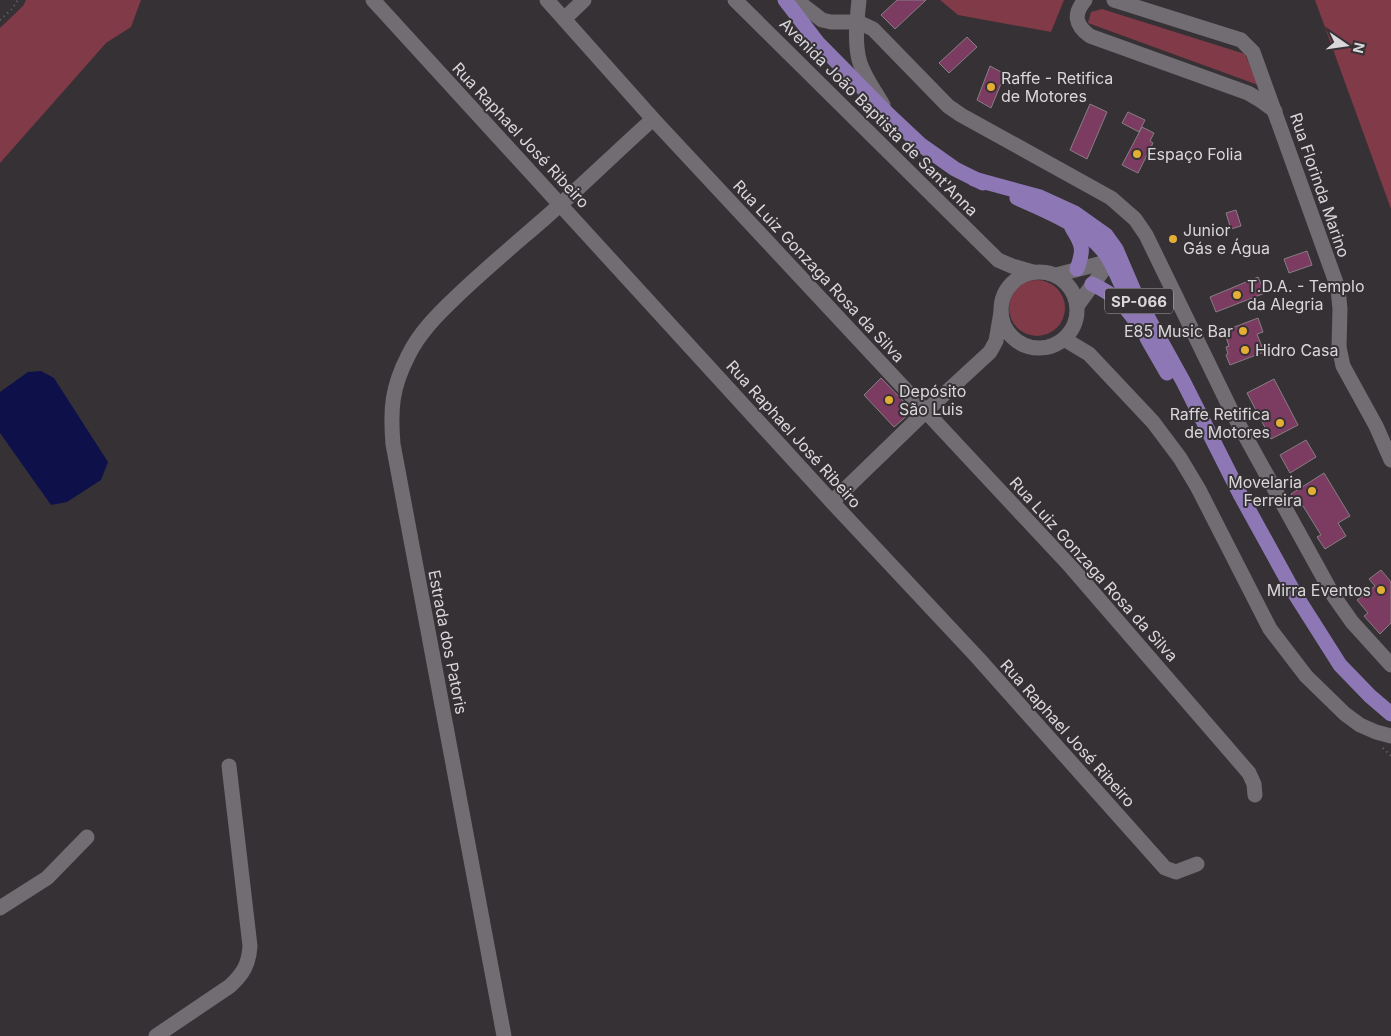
<svg xmlns="http://www.w3.org/2000/svg" width="1391" height="1036" viewBox="0 0 1391 1036" font-family="Inter,sans-serif">
  <style>
    .green { fill: #813a47 }
    .water { fill: #0e1149 }
    .building { fill: #7c3b61; stroke: #867f83 }
    .lines { fill: none; stroke-linecap: round; stroke-linejoin: round }
    .path { stroke: #6d696d; stroke-width: 2; stroke-dasharray: 1 4; stroke-linecap: butt }
    .minor { stroke: #716d72; stroke-width: 15 }
    .major { stroke: #8d78b5; stroke-width: 15 }
    .poi-dot { fill: #e2ae34; stroke: #353135; stroke-width: 2 }
    .labels { text-anchor: middle; dominant-baseline: central; stroke-width: 4; stroke-linejoin: round; paint-order: stroke }
    .shield { fill: #353135; stroke: #a8a5a8; stroke-width: 1 }
    .shield-label { font-size: 15px; font-weight: bold; fill: #dad7da }
    .poi-label { font-size: 16px; fill: #dad7da; stroke: #353135; text-anchor: start }
    .street-label { font-size: 16px; fill: #dad7da; stroke: #353135 }
  </style>
  <rect width="100%" height="100%" fill="#353135"/>
  <g class="green">
    <polygon points="26,0 141,0 131,27 106,43 0,163 0,28 23,6"/>
    <polygon points="940,0 1064,0 1051,32 958,15"/>
    <polygon points="1315,0 1391,0 1391,209"/>
    <polygon points="1102,9 1245,54 1258,85 1088,23 1091,12"/>
    <circle cx="1037" cy="308" r="28"/>
  </g>
  <polygon class="water" points="41,371 54,378 108,462 101,480 67,502 51,505 0,433 0,392 28,372"/>
  <g class="building">
    <polygon points="897,0 926,0 895,29 881,15"/>
    <polygon points="967,37 977,47 949,73 939,63"/>
    <polygon points="990,66 1005,74 991,108 977,100"/>
    <polygon points="1090,104 1107,112 1087,159 1070,150"/>
    <polygon points="1128,112 1145,120 1139,132 1122,123"/>
    <polygon points="1142,127 1154,133 1150,141 1153,143 1138,173 1122,165"/>
    <polygon points="1236,210 1241,226 1231,229 1226,213"/>
    <polygon points="1307,251 1312,265 1289,273 1284,259"/>
    <polygon points="1258,277 1265,293 1216,312 1210,297"/>
    <polygon points="1258,318 1263,332 1257,334 1264,352 1230,365 1226,355 1228,354 1226,347 1229,346 1224,331"/>
    <polygon points="881,378 911,409 909,414 894,427 864,395"/>
    <polygon points="1274,379 1298,425 1271,439 1247,393"/>
    <polygon points="1306,440 1316,457 1290,473 1280,455"/>
    <polygon points="1324,473 1350,516 1338,523 1346,536 1325,549 1317,537 1321,535 1303,506 1300,508 1291,494"/>
    <polygon points="1381,570 1391,582 1391,623 1380,634 1364,616 1368,613 1357,600 1375,586 1369,579"/>
  </g>
  <g class="lines">
    <g class="path">
      <polyline points="0,20 12,9 18,0"/>
      <polyline points="1383,748 1391,756"/>
    </g>
    <g class="minor">
      <polyline points="373,0 832,502 978,658 1165,868 1176,872 1197,864"/>
      <polyline points="547,0 653,119 1071,567 1249,773 1254,784 1255,795"/>
      <polyline points="735,0 998,260 1012,266 1033,272"/>
      <polyline points="796,0 822,20 831,22 858,22 873,29 948,106 961,115 1111,198 1135,219 1146,235 1232,412 1333,595 1352,622 1391,665"/>
      <path d="M859 0C857 19 854 44 860 63 865 78 875 91 883 105"/>
      <path d="M1085 0C1073 14 1075 25 1090 36L1248 93 1260 100 1275 111"/>
      <polyline points="1114,0 1241,40 1253,52 1338,288 1340,309 1339,347 1343,366 1376,426 1391,460"/>
      <polyline points="564,19 584,0"/>
      <circle cx="1039" cy="310" r="38"/>
      <polyline points="1056,275 1110,261"/>
      <polyline points="1077,306 1110,261"/>
      <polyline points="1064,339 1089,354 1153,422 1180,458 1198,488 1270,629 1306,676 1345,714 1360,725 1376,732 1391,736"/>
      <polyline points="832,502 926,411 990,352 996,341 1001,312"/>
      <polyline points="0,908 47,878 87,837"/>
      <path d="M156 1036 230 986C243 974 249 964 250 946L229 766"/>
      <path d="M504 1036 393 444C390 409 392 387 408 356 419 333 438 314 456 297 484 270 514 245 544 219 581 187 616 152 653 119"/>
    </g>
    <g class="major">
      <polyline points="785,0 818,43 889,115 921,145 955,169 983,183"/>
      <polyline points="974,179 1040,197 1075,213 1106,235 1116,249 1137,298 1183,381 1241,496 1295,594 1340,665 1370,696 1391,714"/>
      <path d="M1017 198C1048 212 1083 225 1105 253 1113 264 1118 278 1124 291"/>
      <path d="M1072 228C1083 245 1084 250 1077 269"/>
      <path d="M1092 284C1115 295 1123 303 1137 323"/>
      <polyline points="1134,311 1148,340 1167,373"/>
    </g>
  </g>
  <g class="poi-dot">
    <circle cx="991" cy="87" r="5"/>
    <circle cx="1137" cy="154" r="5"/>
    <circle cx="1173" cy="239" r="5"/>
    <circle cx="1237" cy="295" r="5"/>
    <circle cx="1243" cy="331" r="5"/>
    <circle cx="1245" cy="350" r="5"/>
    <circle cx="889" cy="400" r="5"/>
    <circle cx="1280" cy="423" r="5"/>
    <circle cx="1312" cy="491" r="5"/>
    <circle cx="1381" cy="590" r="5"/>
  </g>
  <g class="labels">
    <rect class="shield" x="1105" y="288.5" width="68" height="25" rx="4"/>
    <g class="shield-label">
      <text x="1139" y="301">SP-066</text>
    </g>
    <g class="poi-label">
      <text x="1001" y="78">Raffe - Retifica<tspan x="1001" dy="18">de Motores</tspan></text>
      <text x="1147" y="154">Espaço Folia</text>
      <text x="1183" y="230">Junior<tspan x="1183" dy="18">Gás e Água</tspan></text>
      <text x="1247" y="286">T.D.A. - Templo<tspan x="1247" dy="18">da Alegria</tspan></text>
      <text x="1233" y="331" text-anchor="end">E85 Music Bar</text>
      <text x="1255" y="350">Hidro Casa</text>
      <text x="899" y="391">Depósito<tspan x="899" dy="18">São Luis</tspan></text>
      <text x="1270" y="414" text-anchor="end">Raffe Retifica<tspan x="1270" dy="18">de Motores</tspan></text>
      <text x="1302" y="482" text-anchor="end">Movelaria<tspan x="1302" dy="18">Ferreira</tspan></text>
      <text x="1371" y="590" text-anchor="end">Mirra Eventos</text>
    </g>
    <g class="street-label">
      <text transform="translate(879 117) rotate(45)">Avenida João Baptista de Sant'Anna</text>
      <text transform="translate(521 135) rotate(47)">Rua Raphael José Ribeiro</text>
      <text transform="translate(1320 185) rotate(71)">Rua Florinda Marino</text>
      <text transform="translate(819 271) rotate(47)">Rua Luiz Gonzaga Rosa da Silva</text>
      <text transform="translate(794 434) rotate(48)">Rua Raphael José Ribeiro</text>
      <text transform="translate(1094 569) rotate(48)">Rua Luiz Gonzaga Rosa da Silva</text>
      <text transform="translate(448 642) rotate(79)">Estrada dos Patoris</text>
      <text transform="translate(1068 733) rotate(48)">Rua Raphael José Ribeiro</text>
    </g>
  </g>
  <g transform="translate(1346 45) rotate(103)" stroke="#353135" stroke-width="4" paint-order="stroke">
  <path d="M0-4L9 19L0 12L-9 19Z" fill="#dad7da"/>
  <text y="-8" font-size="14" font-weight="bold" text-anchor="middle" fill="#dad7da">N</text>
  </g>
</svg>
